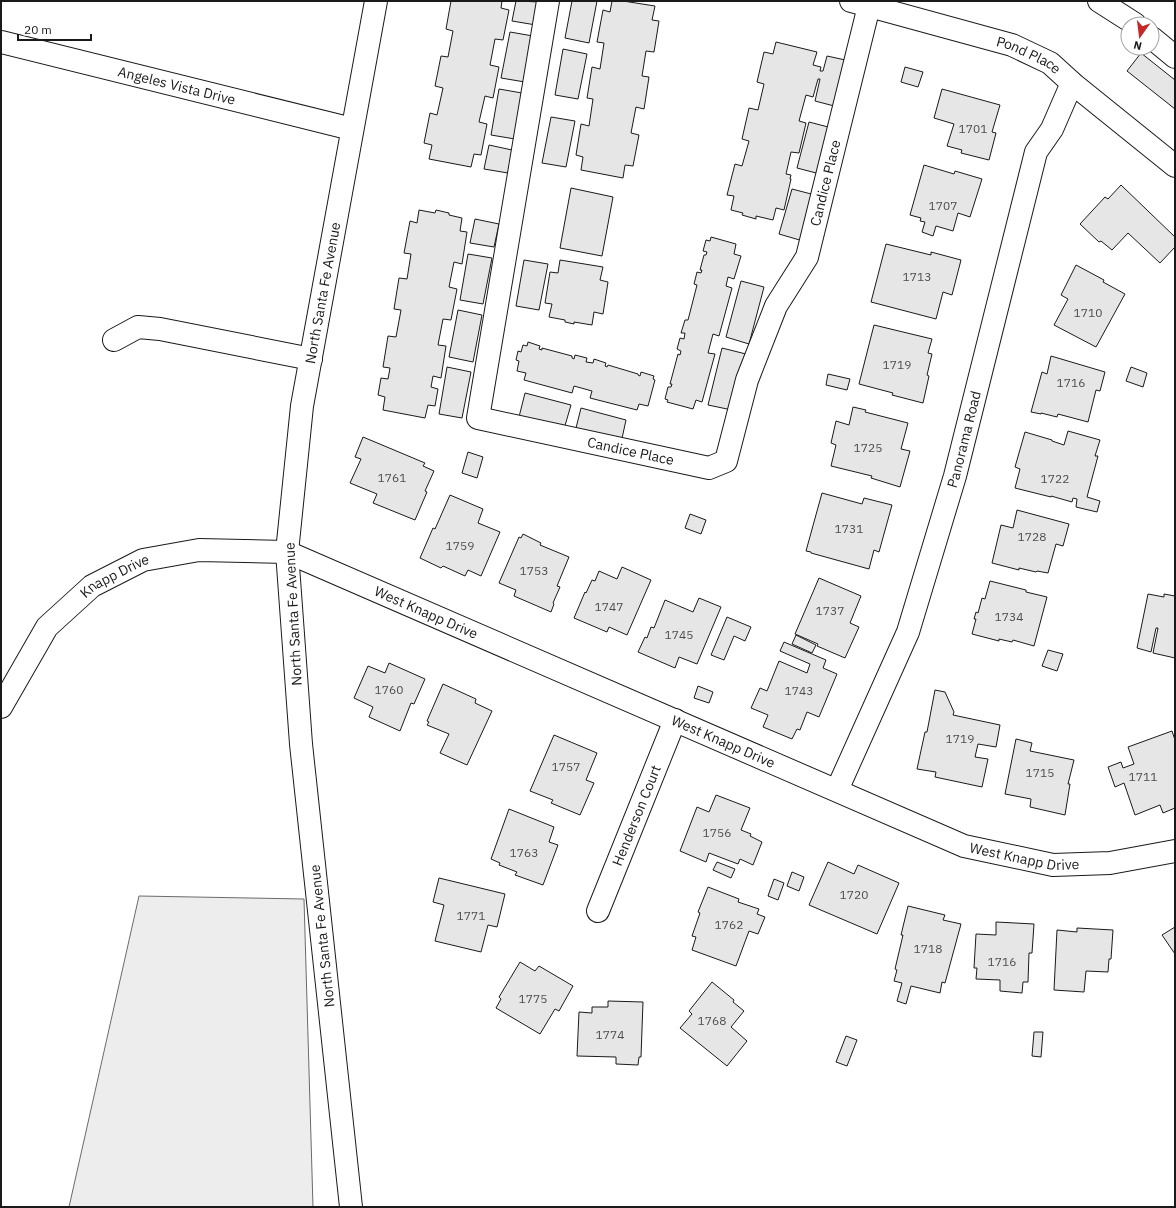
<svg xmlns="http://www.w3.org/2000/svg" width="1176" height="1208" viewBox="0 0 1176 1208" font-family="'IBM Plex Sans',sans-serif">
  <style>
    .built { fill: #ededed; stroke: #6a6a6a }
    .building { fill: #e6e6e6; stroke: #1a1a1a }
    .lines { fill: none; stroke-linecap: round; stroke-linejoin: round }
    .minor-casing { stroke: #1a1a1a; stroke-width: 24 }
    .major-casing { stroke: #1a1a1a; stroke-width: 24 }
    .minor { stroke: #fff; stroke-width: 22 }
    .major { stroke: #fff; stroke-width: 22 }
    .labels { text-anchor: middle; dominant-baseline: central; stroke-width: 3; stroke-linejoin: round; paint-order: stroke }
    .number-label { font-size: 12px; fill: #4d4d4d }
    .street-label { font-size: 14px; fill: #1a1a1a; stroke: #fff }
  </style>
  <rect width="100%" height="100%" fill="#fff"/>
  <polygon class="built" points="139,896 304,899 313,1207 69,1207"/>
  <g class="building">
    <polygon points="451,1 502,1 501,8 509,10 503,40 495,39 490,65 499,67 493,98 485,96 479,122 487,124 481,155 474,154 471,167 429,159 432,145 424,143 430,113 437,115 443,88 435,86 441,56 448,57 453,31 446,29"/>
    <polygon points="516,1 540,2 536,25 512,21"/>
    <polygon points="572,1 597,1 589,43 565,38"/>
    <polygon points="612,1 623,1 655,6 652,20 659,21 654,52 646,51 642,76 649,77 644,109 636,107 631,133 639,135 633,166 625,165 623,178 581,170 583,157 576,155 581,124 589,126 593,99 587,98 592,67 600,69 604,43 597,42 603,10 610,12"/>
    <polygon points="510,32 533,36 525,82 501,78"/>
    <polygon points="776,42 817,52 813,65 821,67 820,71 823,71 827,56 850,61 838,107 815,101 820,79 818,79 813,97 806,95 799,121 806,123 799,153 791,152 786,174 791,175 790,179 791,179 784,210 776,208 773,220 756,216 756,219 742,215 743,213 731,210 734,196 727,195 735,164 742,166 749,141 742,139 749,108 758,110 764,84 757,82 764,52 773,54"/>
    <polygon points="563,49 587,54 578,99 555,95"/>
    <polygon points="1141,53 1175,80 1175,109 1127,71"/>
    <polygon points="905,67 923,72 918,87 901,82"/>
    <polygon points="499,89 522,93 515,139 491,135"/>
    <polygon points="942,89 1000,105 992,132 996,133 989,160 961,153 962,150 947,146 954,124 934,118"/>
    <polygon points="551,117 575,121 566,167 542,163"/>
    <polygon points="809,122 832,128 820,174 797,168"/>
    <polygon points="489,145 512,150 508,173 484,169"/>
    <polygon points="924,165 954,174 955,171 982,179 970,217 958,213 953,231 936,226 933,236 922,232 925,222 920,221 921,218 910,215"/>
    <polygon points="1121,185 1175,237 1175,247 1160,263 1128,233 1112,250 1101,241 1099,242 1080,224 1105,197 1108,199"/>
    <polygon points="571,188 613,197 602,256 560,248"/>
    <polygon points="792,189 815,195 803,241 779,234"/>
    <polygon points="419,210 435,213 436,210 449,213 449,215 462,218 460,231 467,232 462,264 454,262 449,287 457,289 451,320 443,319 438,345 446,346 441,378 433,376 431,387 438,389 435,406 428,405 425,418 383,410 385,397 378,395 381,378 388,379 390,368 383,367 388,336 396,337 401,310 394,309 399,278 407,279 411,254 404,253 410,221 417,223"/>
    <polygon points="475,219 499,224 494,247 470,243"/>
    <polygon points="711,237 736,244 734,254 741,256 734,279 728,277 726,286 732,288 719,336 713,334 708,353 715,354 702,402 696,400 693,409 667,402 668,400 665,399 668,387 671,387 672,384 670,384 678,354 680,355 681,351 677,349 680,338 684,339 685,333 681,333 685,320 688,320 697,285 694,284 697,272 701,273 702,270 700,270 704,255 706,255 707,252 703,251 706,240 710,241"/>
    <polygon points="886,244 931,255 931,252 961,260 952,295 943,292 936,319 871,302"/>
    <polygon points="468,254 492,258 483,304 460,300"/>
    <polygon points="524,260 548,264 539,310 516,306"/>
    <polygon points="560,260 603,267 600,280 608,282 603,314 594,312 592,325 574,322 574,324 565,322 565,320 549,317 552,304 545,303 550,272 558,273"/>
    <polygon points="1076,265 1104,280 1103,282 1125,294 1096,347 1054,325 1068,299 1061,295"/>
    <polygon points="741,281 764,287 749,344 726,337"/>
    <polygon points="458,310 482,315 473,362 449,357"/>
    <polygon points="874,325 932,339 928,353 932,354 927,375 929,376 923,403 892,395 893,393 859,384"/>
    <polygon points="528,342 540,346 539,349 542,350 542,348 572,356 572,358 574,359 575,355 587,358 586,362 593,363 594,359 606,363 605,366 607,367 608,365 638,374 638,375 640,376 641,372 654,376 653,379 655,380 648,406 639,404 637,410 590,398 592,391 574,386 572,393 524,380 526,373 517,371 519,361 516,360 518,351 521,352 523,345 527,346"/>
    <polygon points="722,348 746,354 732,410 708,405"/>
    <polygon points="1051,356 1105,372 1100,391 1096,390 1088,422 1058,414 1057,417 1041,413 1041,414 1031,412 1042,372 1047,374"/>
    <polygon points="447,367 471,372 462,418 439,414"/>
    <polygon points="1131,367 1147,373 1143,387 1126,381"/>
    <polygon points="828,374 850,379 847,390 826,385"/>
    <polygon points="525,393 571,405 564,429 519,417"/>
    <polygon points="853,407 866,410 865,412 908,423 901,449 910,451 900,487 871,478 872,476 831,466 836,445 831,443 836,421 849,425"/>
    <polygon points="581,408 626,420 621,443 575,432"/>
    <polygon points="1068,431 1100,440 1095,456 1098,456 1087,497 1100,501 1097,512 1076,507 1077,499 1073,498 1072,502 1051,496 1051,497 1015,488 1020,469 1015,467 1025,432 1052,440 1052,441 1064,445"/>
    <polygon points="363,437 425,463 423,466 434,471 425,491 427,492 415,520 373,503 377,494 350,483 361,459 355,457"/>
    <polygon points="468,452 483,457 477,478 462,473"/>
    <polygon points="822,493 862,504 864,498 892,505 879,552 874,550 869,569 811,553 811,552 806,551"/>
    <polygon points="450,495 483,509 478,523 500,532 481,576 468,570 465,576 443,566 441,568 420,558 433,528 435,529"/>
    <polygon points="1017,510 1069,524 1063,546 1056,544 1048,573 1037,571 1036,572 1019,568 1019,570 992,563 1001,525 1013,528"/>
    <polygon points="690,514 706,520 701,534 685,528"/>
    <polygon points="523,534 541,543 540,545 569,557 557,586 560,587 553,603 554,604 551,612 514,596 516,590 499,583 519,537 521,538"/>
    <polygon points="622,567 651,580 627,635 609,627 607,632 574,618 585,592 586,593 592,580 595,581 599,571 617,579"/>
    <polygon points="819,578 861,596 850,623 859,627 845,658 817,646 818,644 795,634"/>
    <polygon points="990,581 1026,590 1026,592 1047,597 1034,646 1013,640 1012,642 999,639 999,641 972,634 976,619 974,619 976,612 978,613 982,598 985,599"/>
    <polygon points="1148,594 1164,597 1164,594 1175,596 1175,658 1153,653 1158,628 1156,628 1151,652 1137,648"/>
    <polygon points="699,598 721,607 697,664 679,657 675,668 638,652 645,637 647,638 651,627 654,628 665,600 693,612"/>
    <polygon points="727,617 751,627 745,641 734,636 724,660 711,655"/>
    <polygon points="796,635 816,645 812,653 792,644"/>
    <polygon points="784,642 826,660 823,668 837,674 819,717 807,712 800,730 797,729 792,739 763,727 768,715 751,708 760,688 767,691 779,661 807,673 810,664 780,651"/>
    <polygon points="1048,650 1063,654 1057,671 1042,666"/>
    <polygon points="389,663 425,679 414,704 411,703 400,731 369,717 373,707 354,698 368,666 385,673"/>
    <polygon points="443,684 476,699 475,703 492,711 467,765 440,753 449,734 427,725 429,722 427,721"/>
    <polygon points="698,686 713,692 709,703 694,698"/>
    <polygon points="935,690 945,692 954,712 953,715 1000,725 996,747 978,744 975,757 988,759 982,787 935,777 936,772 917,769 925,732 927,732"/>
    <polygon points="1172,731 1175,740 1175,808 1163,813 1160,805 1135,815 1124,783 1115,787 1108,767 1121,762 1123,768 1134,764 1128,747"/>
    <polygon points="554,735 597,753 586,780 594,783 580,815 551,803 553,800 530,791"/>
    <polygon points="1016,739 1032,743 1030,751 1074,760 1068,784 1070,784 1065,815 1030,807 1031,799 1005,794"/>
    <polygon points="716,795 750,808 741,830 751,834 750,836 762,842 753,865 740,859 738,864 709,853 706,862 680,851 697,807 709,812"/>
    <polygon points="509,809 554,827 549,842 558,845 543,885 515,875 517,872 499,865 500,863 491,859"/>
    <polygon points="717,862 735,869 731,878 713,870"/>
    <polygon points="828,862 854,874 858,865 899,883 877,934 809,905"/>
    <polygon points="792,872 804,877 799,891 787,886"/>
    <polygon points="439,878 505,894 497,927 488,925 481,952 435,941 444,905 433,902"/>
    <polygon points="774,879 784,883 778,900 768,896"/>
    <polygon points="708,887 739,899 738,902 759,909 757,914 765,917 758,934 749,931 736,966 692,950 696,937 692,936 700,913 698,912"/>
    <polygon points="908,906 945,915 943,920 961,924 945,983 942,982 940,993 911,986 906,1004 897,1001 902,983 894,981 897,970 895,969 903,935 901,935"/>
    <polygon points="996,922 1034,924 1032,953 1029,953 1028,982 1023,982 1022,993 1000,991 1000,980 976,979 977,968 974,968 976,934 996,935"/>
    <polygon points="1175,927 1175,954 1162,935"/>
    <polygon points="1077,928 1113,930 1111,959 1109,959 1108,972 1086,971 1084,992 1054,990 1057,930 1077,932"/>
    <polygon points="520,962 535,971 539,966 573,986 559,1011 555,1009 540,1034 496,1008 501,999 499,997"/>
    <polygon points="712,982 734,1000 733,1002 744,1011 731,1027 747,1041 727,1066 680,1028 692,1014 689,1011"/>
    <polygon points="608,1001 643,1002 641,1057 639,1057 638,1065 616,1064 616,1057 577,1056 579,1012 592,1013 592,1007 608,1007"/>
    <polygon points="1034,1032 1043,1032 1041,1057 1032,1056"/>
    <polygon points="846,1036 857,1040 847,1066 836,1062"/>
  </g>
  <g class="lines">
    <defs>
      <g id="minor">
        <path id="s1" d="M548 1 478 418 709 468 726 461 747 380 776 306 807 257 869 6"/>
        <path id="s2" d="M851 1 1012 45 1050 63 1072 83 1175 166"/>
        <polyline points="1099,1 1135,24"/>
        <polyline points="1152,38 1175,57"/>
        <path id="s3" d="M1 42 352 129"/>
        <polyline points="114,340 138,327 160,329 311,359"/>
        <path id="s4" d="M1 707 47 627 92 586 143 560 199 550 287 552 964 846 1053 865 1110 863 1175 851"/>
        <path id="s5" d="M837 790 908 632 955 476 1036 152 1052 129 1072 83"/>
        <path id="s6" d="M598 911 675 720"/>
      </g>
      <g id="major">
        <path id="s7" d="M351 1207 301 744 287 552 302 406 376 1"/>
      </g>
    </defs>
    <use href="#minor" class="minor-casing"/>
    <use href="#major" class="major-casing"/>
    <use href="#minor" class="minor"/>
    <use href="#major" class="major"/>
  </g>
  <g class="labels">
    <g class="number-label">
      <text x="973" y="128">1701</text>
      <text x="943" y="205">1707</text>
      <text x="917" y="276">1713</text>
      <text x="1088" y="312">1710</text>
      <text x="897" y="364">1719</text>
      <text x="1071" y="382">1716</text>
      <text x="868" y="447">1725</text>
      <text x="392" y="477">1761</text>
      <text x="1055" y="478">1722</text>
      <text x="849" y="528">1731</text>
      <text x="1032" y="536">1728</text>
      <text x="460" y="545">1759</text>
      <text x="534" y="570">1753</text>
      <text x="609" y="606">1747</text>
      <text x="830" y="610">1737</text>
      <text x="1009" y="616">1734</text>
      <text x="679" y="634">1745</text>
      <text x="389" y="689">1760</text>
      <text x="799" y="690">1743</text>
      <text x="960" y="738">1719</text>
      <text x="566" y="766">1757</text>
      <text x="1040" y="772">1715</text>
      <text x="1143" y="776">1711</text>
      <text x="717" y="832">1756</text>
      <text x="524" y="852">1763</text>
      <text x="854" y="894">1720</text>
      <text x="471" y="915">1771</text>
      <text x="729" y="924">1762</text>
      <text x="928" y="948">1718</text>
      <text x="1002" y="961">1716</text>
      <text x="533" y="998">1775</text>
      <text x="712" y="1020">1768</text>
      <text x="610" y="1034">1774</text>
    </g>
    <g class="street-label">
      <text stroke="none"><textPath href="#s2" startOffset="186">Pond Place</textPath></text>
      <text stroke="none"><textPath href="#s3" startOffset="181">Angeles Vista Drive</textPath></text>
      <text stroke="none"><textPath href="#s1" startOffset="975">Candice Place</textPath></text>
      <text stroke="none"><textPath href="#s7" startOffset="920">North Santa Fe Avenue</textPath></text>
      <text stroke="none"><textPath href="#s5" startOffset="374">Panorama Road</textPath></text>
      <text stroke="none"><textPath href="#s1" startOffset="579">Candice Place</textPath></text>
      <text stroke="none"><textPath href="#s4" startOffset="178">Knapp Drive</textPath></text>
      <text stroke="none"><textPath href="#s4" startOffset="507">West Knapp Drive</textPath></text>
      <text transform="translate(293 614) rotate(-93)">North Santa Fe Avenue</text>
      <text stroke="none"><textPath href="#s4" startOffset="831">West Knapp Drive</textPath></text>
      <text stroke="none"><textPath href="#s6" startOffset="103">Henderson Court</textPath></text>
      <text stroke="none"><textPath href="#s4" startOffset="1155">West Knapp Drive</textPath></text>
      <text transform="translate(322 936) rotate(-96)">North Santa Fe Avenue</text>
    </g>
  </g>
  <rect width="1176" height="1208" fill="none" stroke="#1a1a1a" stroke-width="4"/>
  <g transform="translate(1140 36) rotate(194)"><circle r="19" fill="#ffffff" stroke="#a3a3a3"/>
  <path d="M0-3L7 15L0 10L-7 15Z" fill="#c62828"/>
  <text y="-6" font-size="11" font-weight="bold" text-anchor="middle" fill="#1a1a1a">N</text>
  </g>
  <path d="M18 34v6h73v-6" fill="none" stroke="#1a1a1a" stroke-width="2"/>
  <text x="24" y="34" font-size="12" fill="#1a1a1a" stroke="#ffffff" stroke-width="3" paint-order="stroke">20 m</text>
</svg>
